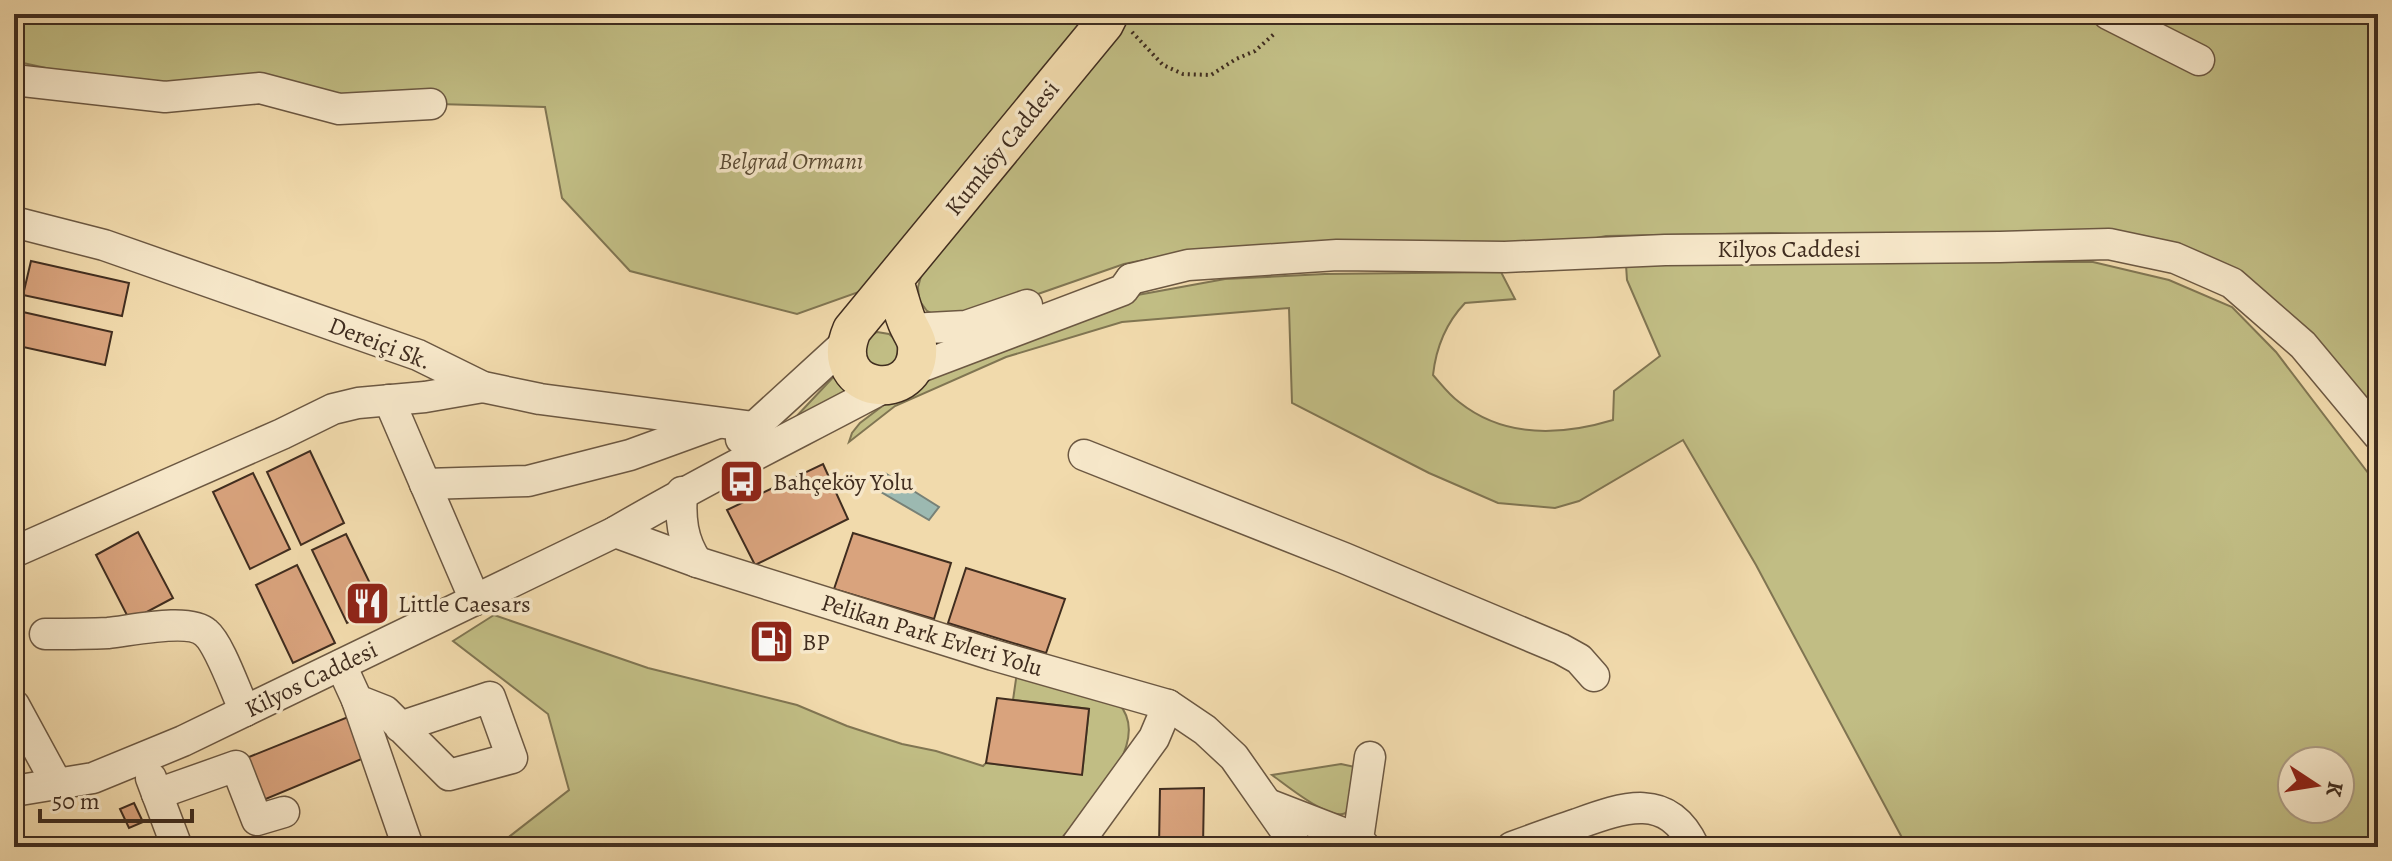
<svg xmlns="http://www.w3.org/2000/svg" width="2392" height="861" viewBox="0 0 2392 861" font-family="Alegreya,serif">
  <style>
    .green { fill: #c1bd84; stroke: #807552; stroke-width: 2; fill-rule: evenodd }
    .water { fill: #9cb9b1; stroke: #778177; stroke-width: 2 }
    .building { fill: #d9a37d; stroke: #402d1f; stroke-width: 2 }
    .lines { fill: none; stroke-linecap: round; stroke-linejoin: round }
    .minor-casing { stroke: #6c5842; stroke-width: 33 }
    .major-casing { stroke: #402d1f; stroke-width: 41 }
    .path { stroke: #402d1f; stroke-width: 4; stroke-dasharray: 2 4; stroke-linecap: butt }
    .minor { stroke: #f6e7c9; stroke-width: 30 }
    .major { stroke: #f1daac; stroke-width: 38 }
    .labels { text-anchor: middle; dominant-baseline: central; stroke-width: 7; stroke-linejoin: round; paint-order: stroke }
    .street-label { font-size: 24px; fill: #402d1f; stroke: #f6e7c9 }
    .park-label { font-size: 24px; font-style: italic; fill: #5a4a33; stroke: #f6e7c9 }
    .poi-label { font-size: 24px; fill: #402d1f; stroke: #f6e7c9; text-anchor: start }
  </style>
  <rect width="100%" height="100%" fill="#f1daac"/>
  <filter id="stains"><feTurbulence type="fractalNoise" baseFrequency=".0025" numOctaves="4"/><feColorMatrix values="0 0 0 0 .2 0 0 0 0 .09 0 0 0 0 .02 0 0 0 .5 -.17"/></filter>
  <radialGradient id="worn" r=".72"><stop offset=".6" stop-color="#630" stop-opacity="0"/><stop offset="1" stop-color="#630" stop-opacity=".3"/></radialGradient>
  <g class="green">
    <polygon points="14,14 2378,14 2378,424 2175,247 1771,233 1606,236 1547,248 1189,251 1124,264 972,317 938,317 927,311 919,300 918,287 923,269 797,314 630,271 562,198 545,107 178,97 14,61"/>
    <path d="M1894 262H2093L2169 280 2232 307 2276 352 2378 486V847H1907L1756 565 1683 440 1579 501 1555 508 1498 503 1429 473 1292 403 1289 308 1122 322 1006 357 895 406 849 442 852 433 860 423 897 395 961 363 1132 296 1225 279 1325 274 1501 272 1515 299 1465 303C1446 323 1436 348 1433 375 1441 384 1449 395 1459 402 1504 438 1560 436 1613 420L1614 391 1660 356 1627 280 1626 265ZM2292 761H2340V809H2292Z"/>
    <path d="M877 332 889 334C901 343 899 353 893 366L868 367 862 342Z"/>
    <polygon points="839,371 857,390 794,419"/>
    <path d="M494 615 648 668 797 705 847 726 902 744 936 751 983 766 986 763 1082 774 1089 709 1013 700 1017 672 1119 704C1156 745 1079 816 1054 847H496L569 790 548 714 453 641Z"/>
    <path d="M1341 764 1355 767C1354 779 1355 802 1348 811 1335 826 1285 784 1272 775Z"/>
  </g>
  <polygon class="water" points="885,473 939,507 929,520 874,488"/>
  <g class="building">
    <polygon points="31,261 129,283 122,316 23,295"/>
    <polygon points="14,310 112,332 105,365 14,345"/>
    <polygon points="310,451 344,523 301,545 267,472"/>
    <polygon points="823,464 848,519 755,565 727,510"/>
    <polygon points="253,473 290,549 250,569 213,492"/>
    <polygon points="138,532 173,598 130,621 96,555"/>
    <polygon points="853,533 951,563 934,619 834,589"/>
    <polygon points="346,534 381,606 347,623 312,550"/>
    <polygon points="297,565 335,643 293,663 256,585"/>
    <polygon points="966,568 1065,599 1046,653 948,623"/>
    <polygon points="997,698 1089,709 1082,775 986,763"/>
    <polygon points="348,717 364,758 261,801 244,759"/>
    <polygon points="1204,788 1203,847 1159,847 1160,789"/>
    <polygon points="134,803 143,822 129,828 120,809"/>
  </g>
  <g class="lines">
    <defs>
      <g id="minor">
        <polyline points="2108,14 2199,60"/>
        <polyline points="14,80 165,97 260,88 339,109 431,104"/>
        <polyline points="14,222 104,245 418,355 483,387 540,399 754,427"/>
        <polyline points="1131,279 1188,265 1337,255 1505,257 1665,250 2000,247 2109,244 2175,258 2232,283 2303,345 2378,435"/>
        <polyline points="910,329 966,326 1027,305"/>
        <polyline points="912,370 1123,290 1131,279"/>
        <polyline points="389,400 475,600"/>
        <polyline points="741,439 846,343"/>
        <polyline points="1084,455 1344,558 1561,649 1579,659 1594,676"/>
        <polyline points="425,484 528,481 630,455 718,423"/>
        <path d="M682 492C680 518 682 540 697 562"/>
        <polyline points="615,532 697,562 993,655 1168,705 1205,730 1234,757 1297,847"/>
        <polyline points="14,552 282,434 333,409 358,403 425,397 483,387"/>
        <path d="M45 634C66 634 87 634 108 633 130 631 189 617 206 633 220 645 236 693 245 711"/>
        <polyline points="341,665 357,700 385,711 449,775 512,758 490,697 400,727"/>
        <polyline points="357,700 408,847"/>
        <polyline points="14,705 57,784"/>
        <polyline points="151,778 177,847"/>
        <path d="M14 791 93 778 183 741 615 532C703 480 795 435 885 387"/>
        <polyline points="157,794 236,766 257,820 284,812"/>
        <polyline points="1270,805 1358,839"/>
        <polyline points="1075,847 1154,738 1168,705"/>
        <polyline points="1365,847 1358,839 1370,757"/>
        <path d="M1512 847C1534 839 1556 831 1577 824 1624 807 1668 791 1694 847"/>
      </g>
      <path id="major" d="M894 280C898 294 902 309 907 322 910 330 916 337 917 345 922 406 824 395 852 330L1104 24 1109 14"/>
    </defs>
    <use href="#minor" class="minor-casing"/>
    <use href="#major" class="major-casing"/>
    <polyline class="path" points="1132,32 1163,65 1183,74 1211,75 1236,59 1255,51 1274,34"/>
    <use href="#minor" class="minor"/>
    <use href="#major" class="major"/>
  </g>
  <defs>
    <symbol id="bus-square" viewBox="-11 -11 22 22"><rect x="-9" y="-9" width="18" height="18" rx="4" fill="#8f2418" stroke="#f6e7c9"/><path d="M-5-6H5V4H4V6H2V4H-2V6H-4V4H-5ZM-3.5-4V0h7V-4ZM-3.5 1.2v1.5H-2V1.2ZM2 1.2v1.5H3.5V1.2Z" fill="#fff"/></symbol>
    <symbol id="restaurant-square" viewBox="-11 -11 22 22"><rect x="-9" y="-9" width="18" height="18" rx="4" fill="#8f2418" stroke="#f6e7c9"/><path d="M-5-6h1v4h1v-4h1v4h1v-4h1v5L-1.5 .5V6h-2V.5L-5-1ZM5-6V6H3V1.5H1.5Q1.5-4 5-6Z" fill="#fff"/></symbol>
    <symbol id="fuel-square" viewBox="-11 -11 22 22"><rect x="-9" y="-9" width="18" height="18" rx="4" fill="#8f2418" stroke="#f6e7c9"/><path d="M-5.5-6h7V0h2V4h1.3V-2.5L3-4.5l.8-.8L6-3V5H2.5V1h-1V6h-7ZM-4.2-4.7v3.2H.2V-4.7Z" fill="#fff"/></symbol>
  </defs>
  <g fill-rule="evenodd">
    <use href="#bus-square" x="716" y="456" width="51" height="51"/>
    <use href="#restaurant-square" x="342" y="578" width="51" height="51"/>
    <use href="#fuel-square" x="746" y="616" width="51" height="51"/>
  </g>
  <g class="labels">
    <g class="street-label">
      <text transform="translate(1002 148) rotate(-51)">Kumköy Caddesi</text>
      <text x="1789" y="249">Kilyos Caddesi</text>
      <text transform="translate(380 343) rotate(21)">Dereiçi Sk.</text>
      <text transform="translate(932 635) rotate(17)">Pelikan Park Evleri Yolu</text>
      <text transform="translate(311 679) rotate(-26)">Kilyos Caddesi</text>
    </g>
    <g class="park-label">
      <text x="791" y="161">Belgrad Ormanı</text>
    </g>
    <g class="poi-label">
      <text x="773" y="482">Bahçeköy Yolu</text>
      <text x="398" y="604">Little Caesars</text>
      <text x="802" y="642">BP</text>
    </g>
  </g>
  <rect width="2392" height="861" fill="none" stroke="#f1daac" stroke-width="48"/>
  <rect x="16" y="16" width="2360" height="829" fill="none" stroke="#402d1f" stroke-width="4"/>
  <rect x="24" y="24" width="2344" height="813" fill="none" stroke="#402d1f" stroke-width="2"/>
  <g transform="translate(2316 785) rotate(102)"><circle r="38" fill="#f6e7c9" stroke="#ad9d85" stroke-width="2"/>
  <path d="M0-6L14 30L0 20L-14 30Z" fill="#8f2418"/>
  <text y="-12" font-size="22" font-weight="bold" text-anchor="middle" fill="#402d1f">K</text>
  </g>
  <path d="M40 809v12h152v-12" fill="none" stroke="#402d1f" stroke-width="4"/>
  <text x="52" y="809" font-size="24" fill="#402d1f" stroke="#f6e7c9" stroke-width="6" paint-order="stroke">50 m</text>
  <rect width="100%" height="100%" filter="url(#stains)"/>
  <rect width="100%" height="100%" fill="url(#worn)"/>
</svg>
